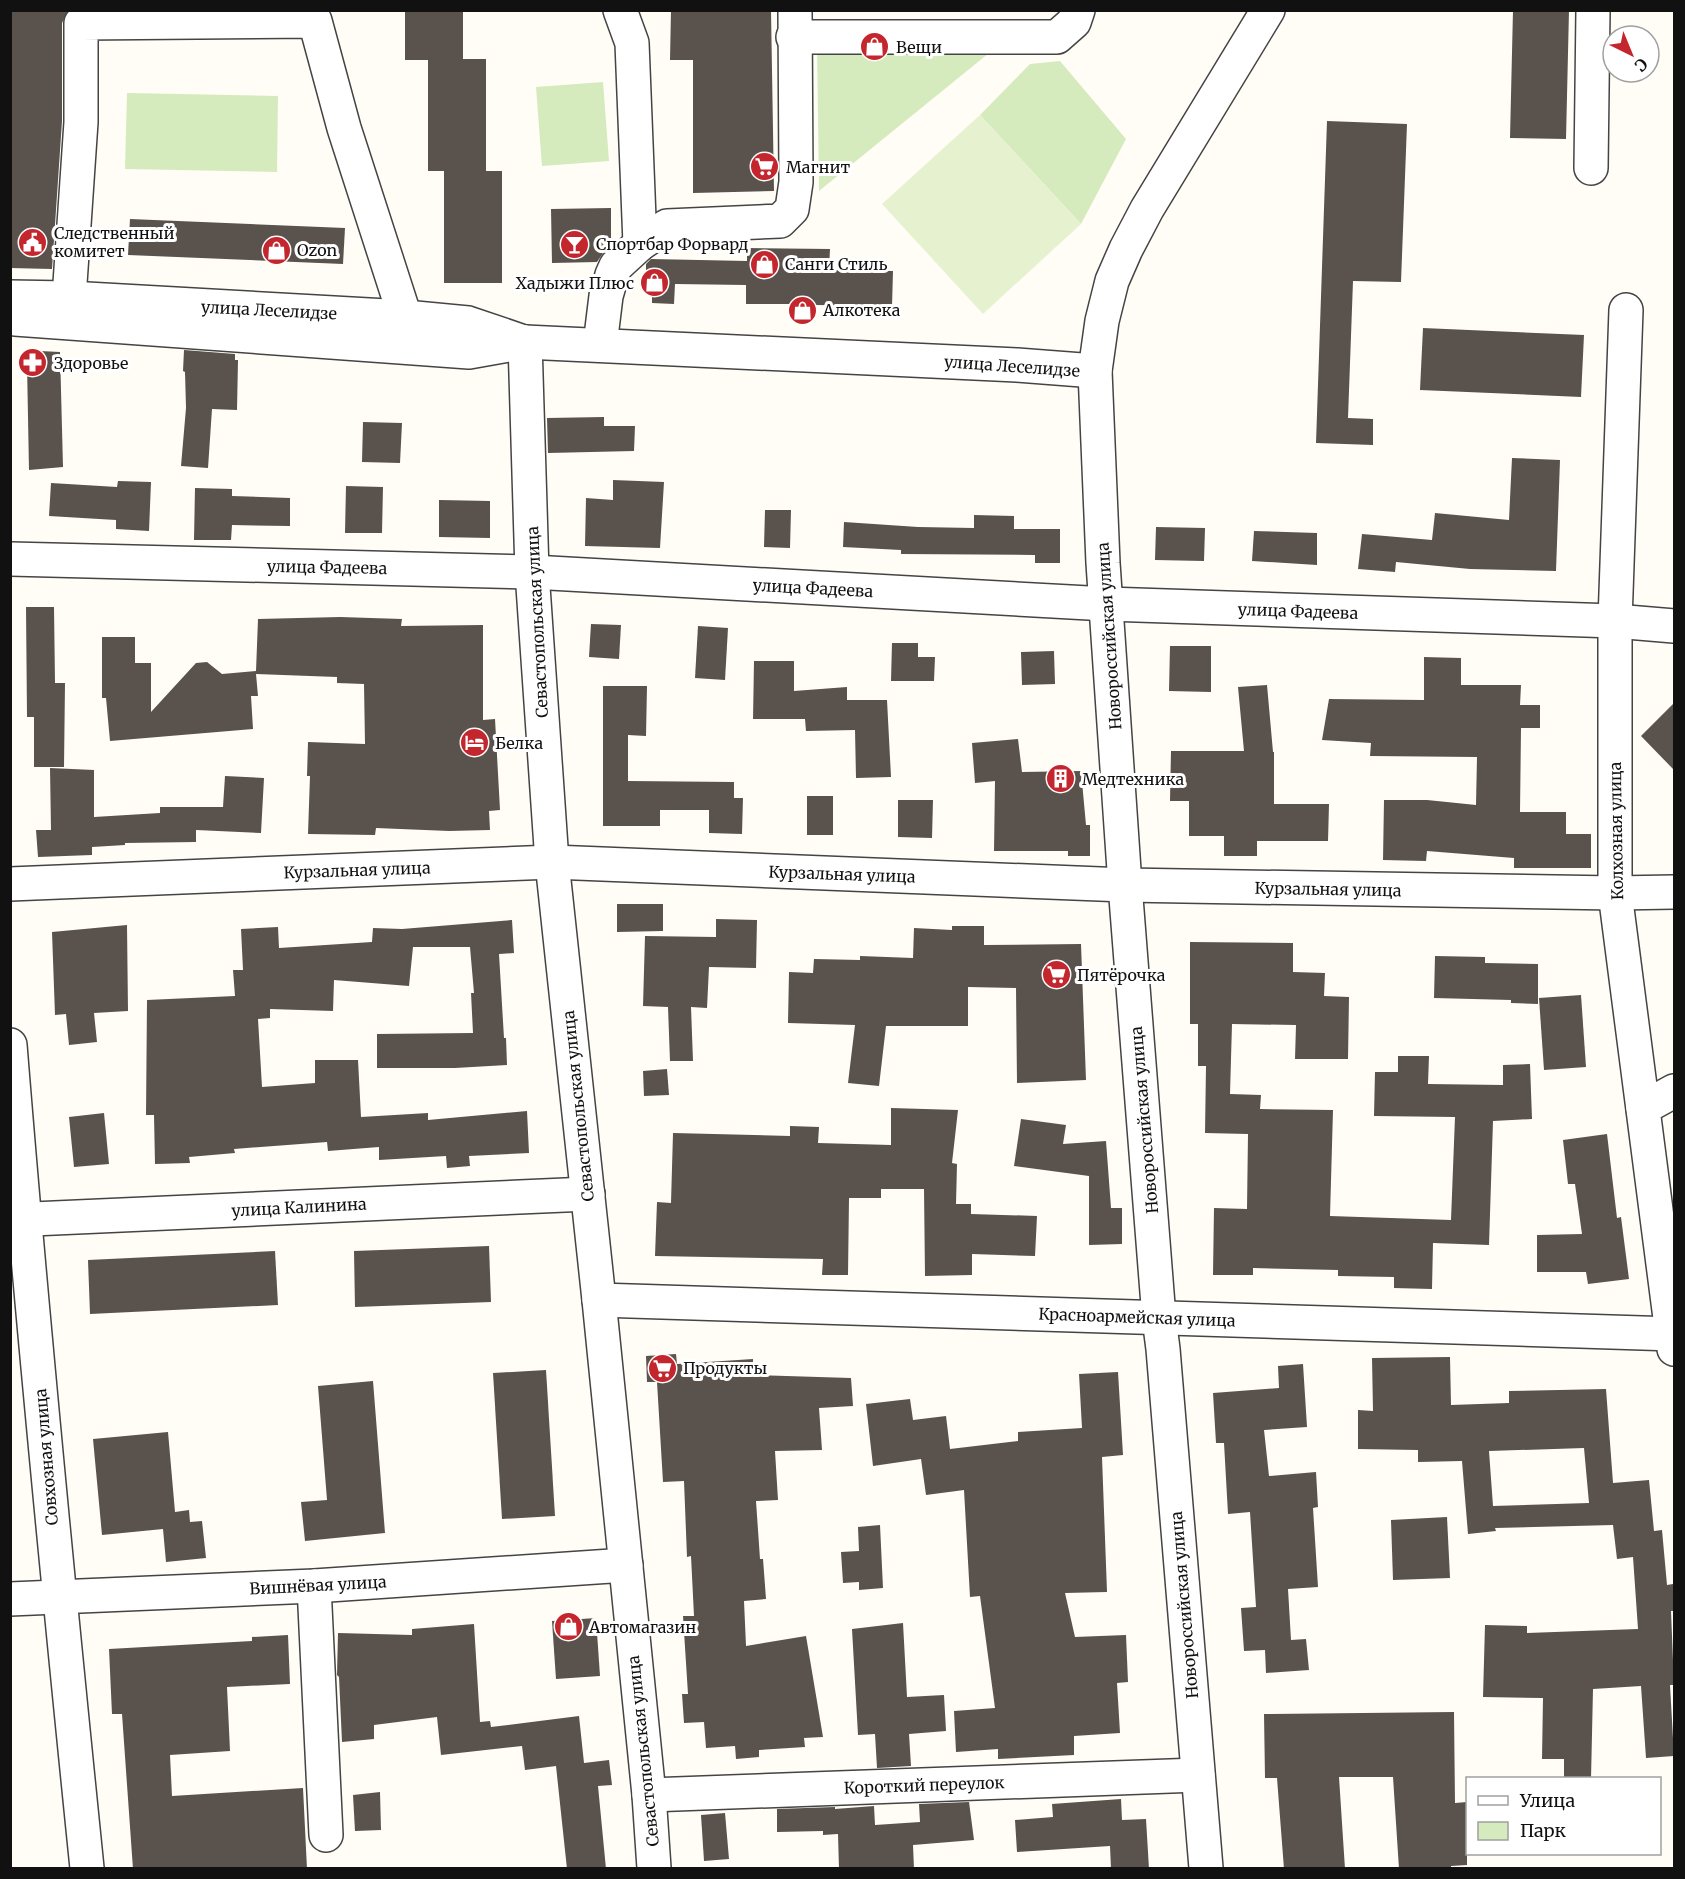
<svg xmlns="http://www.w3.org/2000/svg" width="1685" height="1879" viewBox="0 0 1685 1879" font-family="Merriweather,serif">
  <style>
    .green { fill: #d5ebbd }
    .pitch { fill: #e6f2cf }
    .building { fill: #5a524d; fill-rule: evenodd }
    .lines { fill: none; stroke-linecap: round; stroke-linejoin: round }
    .minor-casing { stroke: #444; stroke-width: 36 }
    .minor { stroke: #fff; stroke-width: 33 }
    .labels { text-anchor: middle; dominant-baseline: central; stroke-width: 6; stroke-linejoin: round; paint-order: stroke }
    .poi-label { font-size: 16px; fill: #111; stroke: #fff; text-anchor: start }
    .street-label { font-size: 16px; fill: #111; stroke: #fff }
  </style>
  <rect width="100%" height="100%" fill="#fffdf5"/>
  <g class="green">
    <polygon points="1005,40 819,191 817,44"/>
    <polygon points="1060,61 1126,139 1081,224 980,115 1030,64"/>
    <polygon points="603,82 609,161 542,166 536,87"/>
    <polygon points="127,93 278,96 277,172 125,169"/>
  </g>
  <polygon class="pitch" points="980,115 1081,224 983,314 882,204"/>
  <g class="building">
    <polygon points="11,10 68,10 62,23 62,121 52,269 10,268"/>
    <polygon points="405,10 463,10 463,59 486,59 486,171 502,171 502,283 444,283 444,171 428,171 428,60 405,60"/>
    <polygon points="671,10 771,10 774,191 693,193 693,60 670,60"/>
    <polygon points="1513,10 1569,10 1566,139 1510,138"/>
    <polygon points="1327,121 1407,124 1401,282 1353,281 1348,418 1373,419 1373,445 1316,443"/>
    <polygon points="611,208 611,245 603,253 597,262 552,263 551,209"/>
    <polygon points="130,219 345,228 343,264 128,255"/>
    <polygon points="747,248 830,249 829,270 893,271 892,306 815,305 814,317 790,317 790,304 746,304 746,285 675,284 674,304 652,303 652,287 646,288 646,264 651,259 747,261"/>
    <polygon points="1423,328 1584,335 1581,397 1420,390"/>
    <polygon points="184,350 235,354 235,360 238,360 237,410 212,409 208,468 181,466 186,408 185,372 183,371"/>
    <polygon points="40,351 60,352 63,467 29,470 27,364 31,358"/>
    <polygon points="604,417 604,426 635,426 634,451 548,453 547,418"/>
    <polygon points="363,422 402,423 400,463 362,462"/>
    <polygon points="1512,458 1560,460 1556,571 1470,569 1396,562 1395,572 1358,569 1362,534 1432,540 1435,513 1509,520"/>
    <polygon points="613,480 664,482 660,548 585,546 586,498 613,500"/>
    <polygon points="118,481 151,482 149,531 116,529 116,520 49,516 51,483 117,487"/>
    <polygon points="346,486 383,487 382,533 345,533"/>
    <polygon points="195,488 232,489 232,496 290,498 290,526 232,525 231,540 194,540"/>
    <polygon points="439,500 490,501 490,538 439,537"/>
    <polygon points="765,510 791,510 790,548 764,547"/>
    <polygon points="974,515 1014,516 1014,529 1060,529 1060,563 1035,563 1035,555 901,554 901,550 843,547 844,522 918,527 974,528"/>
    <polygon points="1156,527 1205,528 1204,561 1155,560"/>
    <polygon points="1254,531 1317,533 1317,565 1252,561"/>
    <polygon points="26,607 54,607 55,683 65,683 64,767 34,767 34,717 27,717"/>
    <polygon points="340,617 402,619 401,626 483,625 483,720 495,719 500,810 489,811 490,830 449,831 376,828 375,835 308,834 310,776 307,776 308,742 365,744 364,684 337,683 337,677 256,674 258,696 251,696 253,729 110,741 106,698 102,698 102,637 135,637 135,663 151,663 151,712 196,663 207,662 222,674 256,671 258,619"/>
    <polygon points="591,624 621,625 619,659 589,657"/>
    <polygon points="698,626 728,628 725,680 695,678"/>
    <polygon points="892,643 918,643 918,657 935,657 934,681 891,681"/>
    <polygon points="1170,646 1211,646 1211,692 1169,691"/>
    <polygon points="1054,651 1055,684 1022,685 1021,652"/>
    <polygon points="1424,657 1461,658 1461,685 1521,685 1520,705 1540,705 1540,728 1521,728 1520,812 1566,812 1566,834 1591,834 1591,868 1514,868 1514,858 1427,851 1426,861 1383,860 1384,800 1427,800 1476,805 1477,757 1370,756 1371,743 1322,740 1329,699 1424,700"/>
    <polygon points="754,661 794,661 794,691 847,687 847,700 887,700 891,777 856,778 855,730 806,731 805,719 753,719"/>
    <polygon points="1267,685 1273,752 1274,752 1274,804 1329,804 1328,841 1257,841 1257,856 1224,856 1224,836 1189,836 1189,801 1170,801 1171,751 1244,751 1238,687"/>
    <polygon points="603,686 647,686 646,736 628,735 628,781 734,782 734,798 743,798 742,834 709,833 709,810 660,810 660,826 603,826"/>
    <polygon points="1674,703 1674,770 1641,736"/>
    <polygon points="1018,739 1022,772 1081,771 1086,825 1090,825 1090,856 1068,856 1068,851 994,851 995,781 975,783 972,743"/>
    <polygon points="50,768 94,770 94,817 160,813 160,807 223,807 225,776 264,778 261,833 196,830 196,842 125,843 125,845 92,847 92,855 38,857 36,830 51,830"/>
    <rect x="807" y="796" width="26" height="39"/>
    <polygon points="898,800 933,800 932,838 898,837"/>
    <polygon points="617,904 663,904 663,931 617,932"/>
    <polygon points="716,919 757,920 756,968 709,967 707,1008 691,1007 693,1061 670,1061 668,1007 643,1006 645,936 716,937"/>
    <polygon points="512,920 514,953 499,954 504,1038 506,1038 507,1065 455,1068 377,1068 377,1034 473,1033 471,993 474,993 470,947 413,947 409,986 334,980 333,1011 270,1009 270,1018 258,1019 262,1087 315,1083 315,1060 358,1060 361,1117 428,1113 428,1120 527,1111 529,1153 469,1156 470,1166 447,1168 446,1156 379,1160 379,1147 328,1151 327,1142 234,1149 235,1153 189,1157 190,1163 155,1164 154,1115 146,1115 147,1000 235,996 233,970 243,970 241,929 278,927 279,948 372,942 373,928 402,929"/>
    <polygon points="127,925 128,1011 94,1013 97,1042 69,1045 66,1014 55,1015 52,932"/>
    <polygon points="952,926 984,926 984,945 1081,944 1086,1080 1017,1083 1016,988 968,987 968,1026 886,1026 879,1086 848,1083 855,1025 788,1023 789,972 813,973 814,959 860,960 860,956 913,958 914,928 952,930"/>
    <polygon points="1190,942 1293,943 1293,972 1325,973 1324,996 1349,997 1348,1059 1295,1059 1296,1025 1232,1024 1230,1094 1261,1095 1260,1109 1333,1110 1330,1216 1451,1220 1455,1117 1374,1116 1375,1072 1398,1072 1398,1056 1429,1056 1428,1084 1503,1085 1503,1065 1530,1064 1532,1119 1493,1121 1489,1245 1433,1243 1432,1289 1394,1288 1394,1277 1338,1276 1338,1270 1253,1268 1253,1275 1213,1275 1214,1208 1247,1209 1248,1134 1205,1133 1206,1066 1198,1066 1198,1024 1190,1024"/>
    <polygon points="1435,956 1485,957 1485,963 1538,964 1538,1004 1511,1003 1511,1000 1434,998"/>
    <polygon points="1581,995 1586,1067 1544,1070 1539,998"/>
    <polygon points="667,1069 669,1095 644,1096 643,1071"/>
    <polygon points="891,1108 958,1110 952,1163 957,1164 956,1204 971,1204 971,1214 1037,1216 1035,1256 972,1254 972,1275 925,1276 924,1189 881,1189 881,1198 849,1198 848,1275 822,1275 823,1259 655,1256 657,1202 671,1203 673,1133 790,1136 790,1126 819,1127 818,1143 891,1145"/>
    <polygon points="104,1113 109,1164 74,1167 69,1117"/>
    <polygon points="1021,1119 1066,1125 1063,1144 1106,1141 1111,1208 1122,1208 1122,1244 1089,1245 1089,1176 1014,1166"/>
    <polygon points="1607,1134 1617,1218 1621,1217 1629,1279 1588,1284 1586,1272 1537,1272 1537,1235 1582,1234 1575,1184 1568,1184 1563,1140"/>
    <polygon points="489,1246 491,1302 355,1307 354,1251"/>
    <polygon points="275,1251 278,1305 90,1314 88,1260"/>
    <polygon points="676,1354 677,1364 753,1359 753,1375 851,1378 853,1406 819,1408 822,1450 775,1451 778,1500 756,1501 760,1559 763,1559 766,1599 744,1601 746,1646 806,1636 823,1737 804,1738 805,1747 759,1750 759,1757 736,1759 735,1746 706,1748 704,1722 684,1723 682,1694 688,1694 683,1616 694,1616 691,1556 687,1557 684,1481 663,1482 657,1382 647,1382 646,1356"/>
    <path d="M1450 1357 1451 1405 1509 1403V1391L1606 1389 1613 1483 1649 1480 1654 1531 1662 1530 1667 1585 1673 1584 1674 1611H1671L1674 1685H1670L1674 1756 1646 1758 1641 1686 1593 1689 1591 1779H1564V1759H1542L1543 1698 1483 1697 1485 1625 1527 1626V1633L1638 1629 1633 1557 1617 1559 1613 1525 1495 1528 1496 1531 1468 1534 1462 1461 1418 1462V1450L1358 1449V1410L1373 1411 1372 1358ZM1584 1448 1589 1503 1493 1506 1489 1451Z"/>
    <polygon points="1303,1364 1307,1427 1264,1430 1269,1476 1316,1472 1318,1507 1313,1508 1318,1587 1288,1589 1291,1640 1306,1639 1309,1670 1266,1673 1265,1650 1244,1651 1241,1608 1256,1607 1250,1512 1228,1514 1224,1443 1216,1443 1213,1393 1279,1388 1278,1366"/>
    <polygon points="546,1370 555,1516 502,1519 493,1373"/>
    <polygon points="1118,1372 1123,1455 1102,1457 1107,1592 1065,1593 1075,1637 1126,1635 1128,1682 1117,1683 1120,1733 1074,1736 1074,1755 998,1759 998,1749 956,1752 954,1711 995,1708 980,1596 970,1597 964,1490 926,1495 921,1459 873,1466 866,1404 910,1399 913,1420 946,1416 950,1449 1018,1441 1018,1432 1082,1428 1079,1374"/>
    <polygon points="373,1381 385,1533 305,1541 301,1502 327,1500 318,1386"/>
    <polygon points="168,1432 175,1512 189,1510 190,1522 202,1521 206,1558 166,1562 163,1529 102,1535 93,1439"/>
    <polygon points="1447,1517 1450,1578 1393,1580 1391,1520"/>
    <polygon points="880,1525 883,1588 859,1590 859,1582 843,1583 841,1552 859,1551 858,1527"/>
    <polygon points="596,1618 600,1676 556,1679 552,1621"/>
    <polygon points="903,1623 907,1697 944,1695 946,1731 909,1734 911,1766 877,1768 875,1734 858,1735 852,1629"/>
    <polygon points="474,1624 480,1722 490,1721 491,1727 579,1716 584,1763 609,1760 612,1785 598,1786 606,1869 567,1869 556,1766 525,1770 522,1746 441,1755 437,1717 374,1725 374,1739 342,1742 339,1677 337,1675 338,1633 412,1635 412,1629"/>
    <polygon points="288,1635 290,1684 227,1687 230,1751 170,1755 172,1796 303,1788 307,1869 133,1869 122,1714 112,1714 109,1649 252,1641 252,1637"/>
    <polygon points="1454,1712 1455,1803 1467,1802 1467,1865 1451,1866 1451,1869 1399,1869 1393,1777 1339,1777 1345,1869 1284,1869 1277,1778 1265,1778 1264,1714"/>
    <polygon points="380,1792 381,1830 355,1831 353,1795"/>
    <polygon points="1121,1799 1122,1820 1146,1819 1149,1869 1111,1869 1110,1846 1017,1852 1015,1820 1053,1817 1052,1804"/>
    <polygon points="969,1802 974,1840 913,1845 914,1869 839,1869 838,1834 823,1835 823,1831 777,1832 777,1809 835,1807 835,1809 874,1806 875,1825 920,1822 919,1804"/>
    <polygon points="725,1813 729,1859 704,1861 701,1815"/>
  </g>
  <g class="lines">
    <defs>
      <g id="minor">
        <polyline points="620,10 632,43 640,244"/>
        <polyline points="793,37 1057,37 1074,22 1078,10"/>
        <polyline points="1591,168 1593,10"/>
        <polyline points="10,297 69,298 405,317 468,323 521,341"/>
        <polyline points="69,298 81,122 81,23 315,21 344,128 405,317"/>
        <polyline points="1626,310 1615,621 1615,893 1674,1349"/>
        <polyline points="10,316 15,319 469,352 525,342 1017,365 1095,371"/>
        <polyline points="525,342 532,572 552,862 599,1300 649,1795 654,1868"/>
        <polyline points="600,345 606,296 612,275 616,266 640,244 667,226 780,221 792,209 796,182 795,10"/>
        <polyline points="10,559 532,572 1107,604 1615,621 1674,626"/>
        <polyline points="10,884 552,862 1125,885 1615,893 1674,892"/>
        <path d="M10 1045C32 1320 59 1594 87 1868"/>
        <polyline points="1643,1108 1674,1091"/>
        <polyline points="10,1220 588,1194"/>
        <polyline points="599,1300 1674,1334"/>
        <polyline points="314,1586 326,1835"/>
        <polyline points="10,1599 314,1586 626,1565"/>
        <polyline points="649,1795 1198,1775"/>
        <polyline points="1206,1868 1163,1349 1159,1318 1125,885 1103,563 1095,371 1102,321 1112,281 1126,249 1147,209 1268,10"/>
      </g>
    </defs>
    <use href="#minor" class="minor-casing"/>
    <use href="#minor" class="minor"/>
  </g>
  <defs>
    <symbol id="shop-disc" viewBox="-11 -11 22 22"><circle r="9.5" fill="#c4262e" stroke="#fff"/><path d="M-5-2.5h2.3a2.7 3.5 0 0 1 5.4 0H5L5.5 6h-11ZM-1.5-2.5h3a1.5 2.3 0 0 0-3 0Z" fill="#fff"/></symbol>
    <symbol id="supermarket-disc" viewBox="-11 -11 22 22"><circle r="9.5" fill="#c4262e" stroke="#fff"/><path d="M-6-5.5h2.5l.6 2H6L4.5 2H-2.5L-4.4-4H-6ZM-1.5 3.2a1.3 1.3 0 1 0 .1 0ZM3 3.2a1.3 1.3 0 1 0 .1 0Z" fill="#fff"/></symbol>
    <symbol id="civic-disc" viewBox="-11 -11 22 22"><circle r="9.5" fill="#c4262e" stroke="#fff"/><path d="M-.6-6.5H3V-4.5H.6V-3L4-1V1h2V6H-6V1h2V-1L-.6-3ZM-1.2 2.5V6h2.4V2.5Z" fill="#fff"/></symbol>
    <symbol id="bar-disc" viewBox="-11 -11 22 22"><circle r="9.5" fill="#c4262e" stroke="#fff"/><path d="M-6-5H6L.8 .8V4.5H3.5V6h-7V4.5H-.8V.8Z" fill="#fff"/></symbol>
    <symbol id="pharmacy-disc" viewBox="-11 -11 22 22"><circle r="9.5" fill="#c4262e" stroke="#fff"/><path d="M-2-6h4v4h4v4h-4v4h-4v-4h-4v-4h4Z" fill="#fff"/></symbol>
    <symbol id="hotel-disc" viewBox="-11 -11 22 22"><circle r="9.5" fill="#c4262e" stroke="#fff"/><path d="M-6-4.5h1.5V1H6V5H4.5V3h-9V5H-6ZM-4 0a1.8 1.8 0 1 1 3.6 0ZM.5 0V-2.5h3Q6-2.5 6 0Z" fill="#fff"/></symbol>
    <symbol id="building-disc" viewBox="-11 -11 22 22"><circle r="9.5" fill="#c4262e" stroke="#fff"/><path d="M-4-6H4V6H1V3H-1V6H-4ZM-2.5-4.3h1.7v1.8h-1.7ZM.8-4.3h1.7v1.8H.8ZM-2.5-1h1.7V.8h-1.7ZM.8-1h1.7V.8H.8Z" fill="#fff"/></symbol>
  </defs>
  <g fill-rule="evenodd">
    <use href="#shop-disc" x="858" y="30" width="33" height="33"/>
    <use href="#supermarket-disc" x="748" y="150" width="33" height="33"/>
    <use href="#civic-disc" x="16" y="226" width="33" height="33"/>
    <use href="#bar-disc" x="558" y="228" width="33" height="33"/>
    <use href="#shop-disc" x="260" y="234" width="33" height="33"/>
    <use href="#shop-disc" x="748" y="248" width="33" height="33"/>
    <use href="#shop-disc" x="638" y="266" width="33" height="33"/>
    <use href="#shop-disc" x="786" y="294" width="33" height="33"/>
    <use href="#pharmacy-disc" x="16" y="346" width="33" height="33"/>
    <use href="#hotel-disc" x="458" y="726" width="33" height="33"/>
    <use href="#building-disc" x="1044" y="762" width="33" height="33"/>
    <use href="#supermarket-disc" x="1040" y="958" width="33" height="33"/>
    <use href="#supermarket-disc" x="646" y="1352" width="33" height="33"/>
    <use href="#shop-disc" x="552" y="1610" width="33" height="33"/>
  </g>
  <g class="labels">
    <g class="poi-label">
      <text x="896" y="47">Вещи</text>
      <text x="786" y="167">Магнит</text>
      <text x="54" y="233">Следственный<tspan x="54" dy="18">комитет</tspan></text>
      <text x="596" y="244">Спортбар Форвард</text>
      <text x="297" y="250">Ozon</text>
      <text x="785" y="264">Санги Стиль</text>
      <text x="634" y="283" text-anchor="end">Хадыжи Плюс</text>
      <text x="823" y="310">Алкотека</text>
      <text x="54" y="363">Здоровье</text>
      <text x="495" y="743">Белка</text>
      <text x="1082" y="779">Медтехника</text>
      <text x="1077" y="975">Пятёрочка</text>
      <text x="683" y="1368">Продукты</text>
      <text x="589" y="1627">Автомагазин</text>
    </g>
    <g class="street-label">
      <text transform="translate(269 310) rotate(3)">улица Леселидзе</text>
      <text transform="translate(1012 366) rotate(4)">улица Леселидзе</text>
      <text transform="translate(327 567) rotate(1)">улица Фадеева</text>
      <text transform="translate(813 588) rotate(3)">улица Фадеева</text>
      <text transform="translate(1298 611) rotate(2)">улица Фадеева</text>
      <text transform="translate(537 622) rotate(-93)">Севастопольская улица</text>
      <text transform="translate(1109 636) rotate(-94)">Новороссийская улица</text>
      <text transform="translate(1616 831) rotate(-91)">Колхозная улица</text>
      <text transform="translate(357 870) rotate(-2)">Курзальная улица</text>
      <text transform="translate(842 874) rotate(2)">Курзальная улица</text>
      <text transform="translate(1328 889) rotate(1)">Курзальная улица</text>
      <text transform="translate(578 1106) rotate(-96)">Севастопольская улица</text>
      <text transform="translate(1144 1120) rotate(-95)">Новороссийская улица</text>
      <text transform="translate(299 1207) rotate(-3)">улица Калинина</text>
      <text transform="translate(1137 1317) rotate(2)">Красноармейская улица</text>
      <text transform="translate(46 1457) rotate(-95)">Совхозная улица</text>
      <text transform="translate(318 1585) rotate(-3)">Вишнёвая улица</text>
      <text transform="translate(1184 1605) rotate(-95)">Новороссийская улица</text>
      <text transform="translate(643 1751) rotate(-96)">Севастопольская улица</text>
      <text transform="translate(924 1785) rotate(-2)">Короткий переулок</text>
    </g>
  </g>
  <rect width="1685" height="1879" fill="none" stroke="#111111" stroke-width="24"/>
  <rect x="1466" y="1777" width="195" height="78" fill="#ffffff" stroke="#a0a0a0" stroke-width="1.5"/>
  <rect x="1478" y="1796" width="30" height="9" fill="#ffffff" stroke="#a0a0a0" stroke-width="1.5"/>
  <text x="1520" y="1807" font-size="18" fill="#111111">Улица</text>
  <rect x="1478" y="1822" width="30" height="18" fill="#d5ebbd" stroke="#a0a0a0" stroke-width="1.5"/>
  <text x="1520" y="1837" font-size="18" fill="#111111">Парк</text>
  <g transform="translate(1631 54) rotate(137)"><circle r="28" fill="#ffffff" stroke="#a0a0a0" stroke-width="1.5"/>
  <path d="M0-4.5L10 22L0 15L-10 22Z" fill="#c4262e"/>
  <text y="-9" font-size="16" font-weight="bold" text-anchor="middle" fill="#111111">С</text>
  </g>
</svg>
